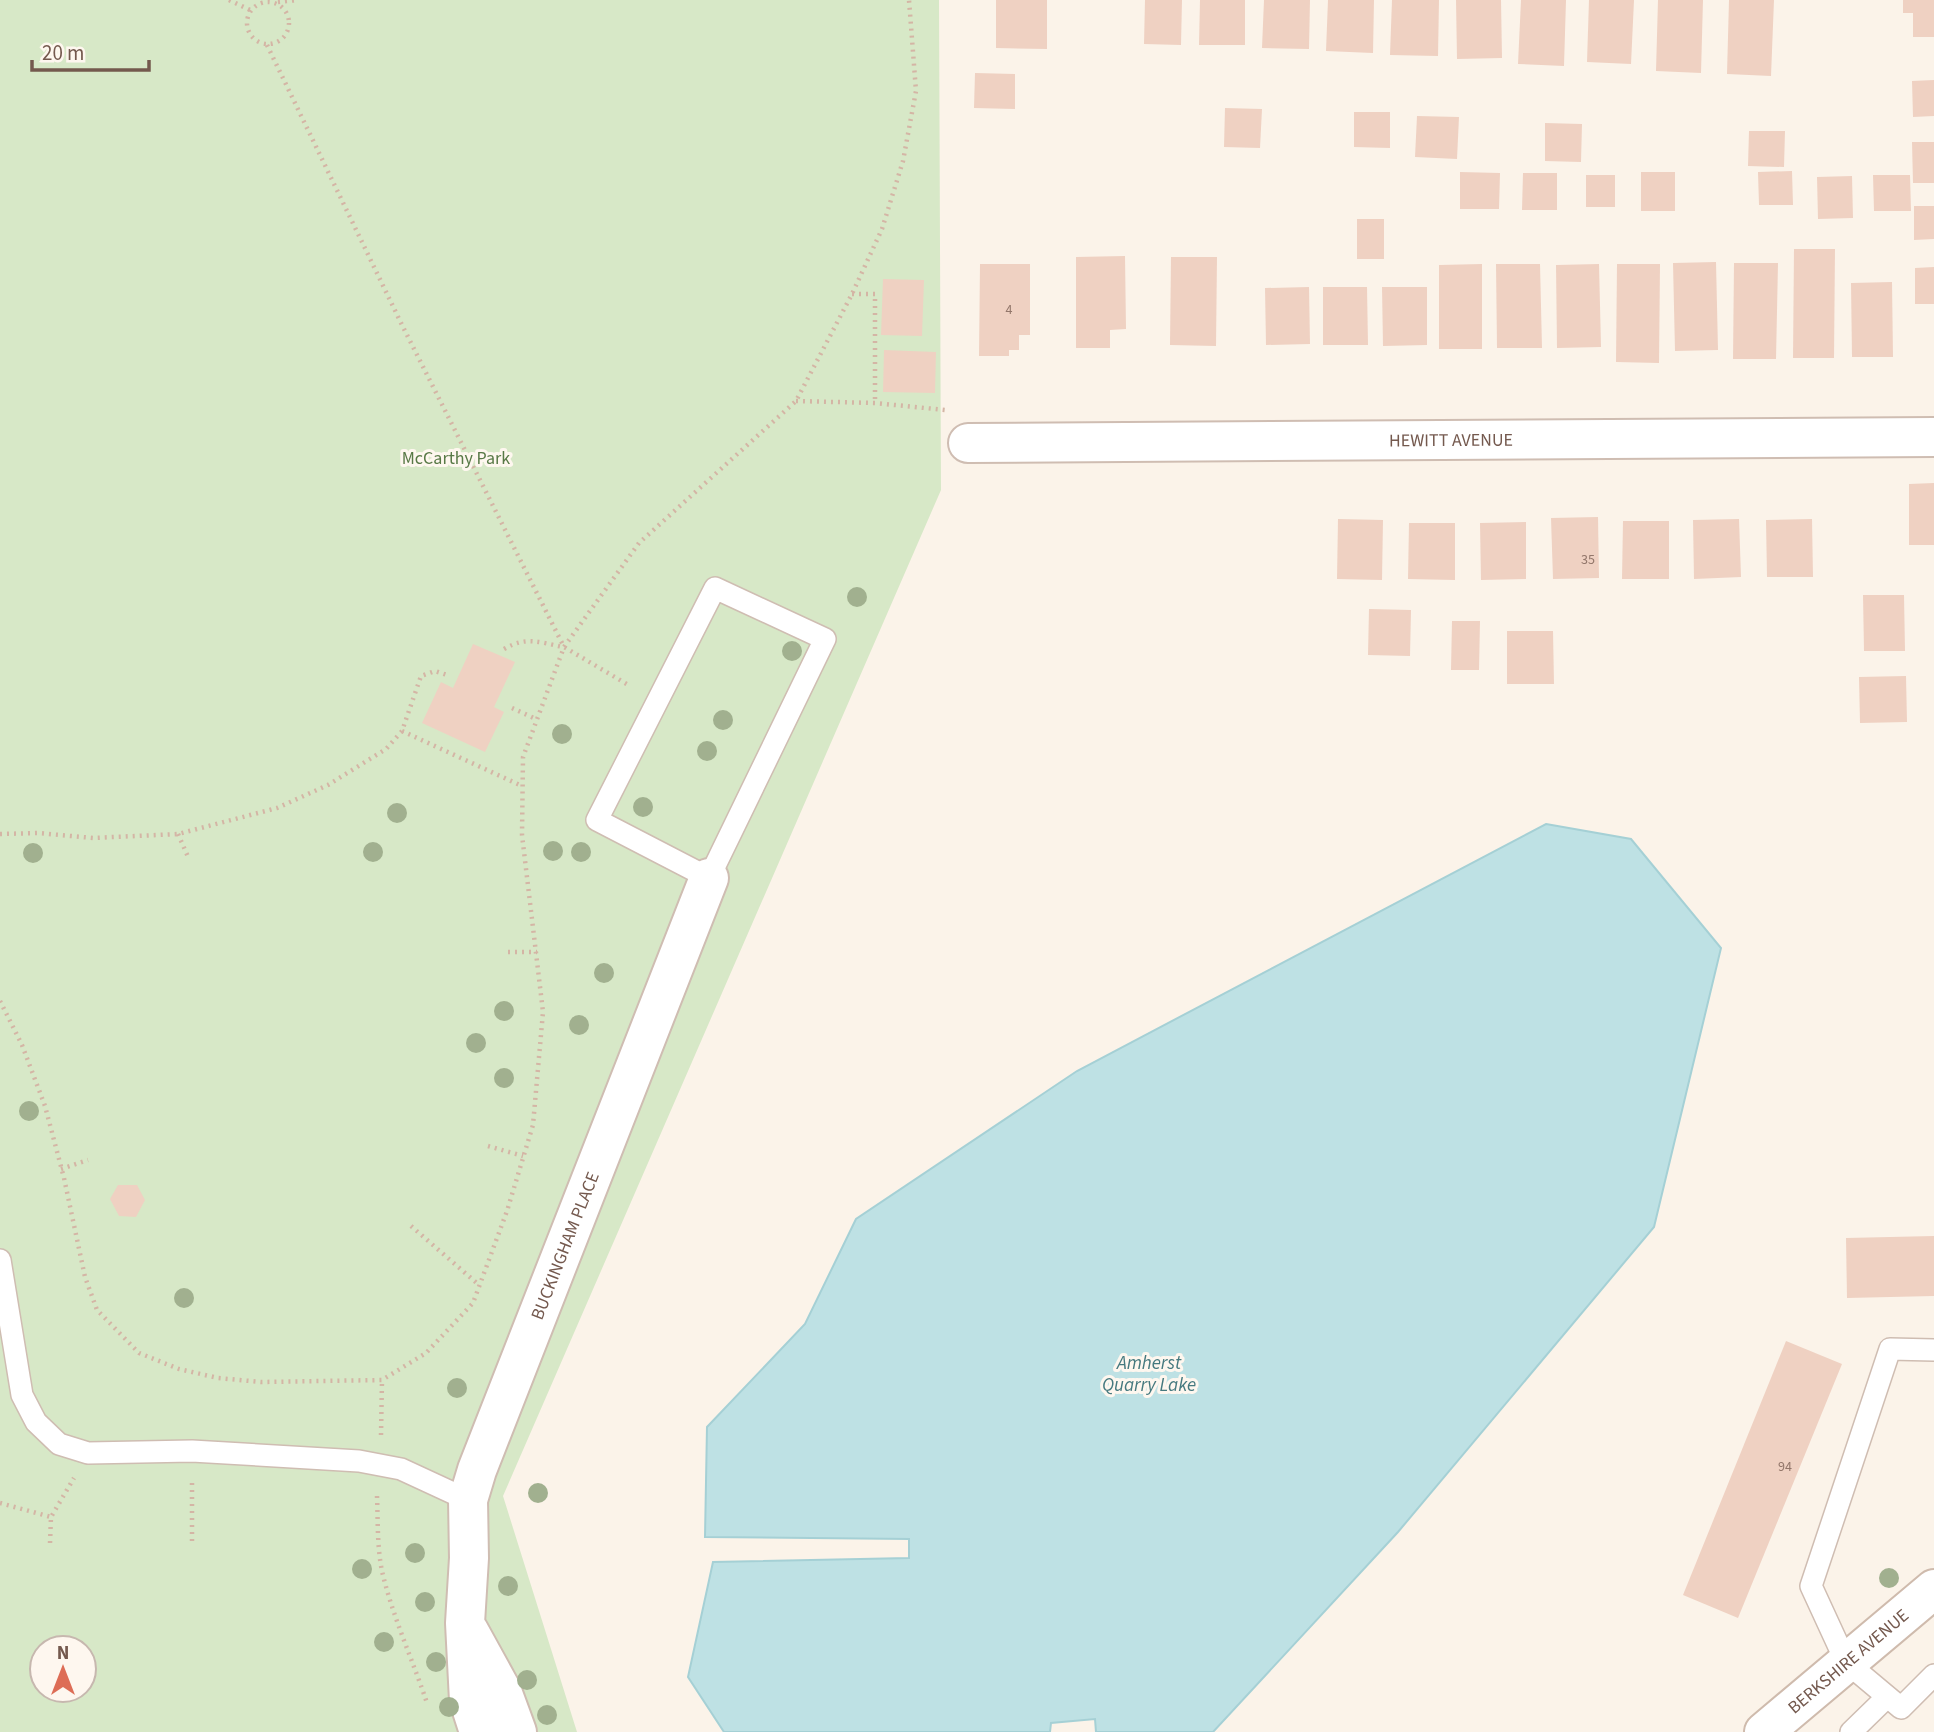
<svg xmlns="http://www.w3.org/2000/svg" width="1934" height="1732" viewBox="0 0 1934 1732" font-family="'Source Sans 3',sans-serif">
  <style>
    .green { fill: #d7e8c7; fill-rule: evenodd }
    .water { fill: #bee1e4; stroke: #a5d0d5; stroke-width: 2 }
    .building { fill: #efd1c2 }
    .lines { fill: none; stroke-linecap: round; stroke-linejoin: round }
    .lane-casing { stroke: #cfbdb2; stroke-width: 24 }
    .street-casing { stroke: #cfbdb2; stroke-width: 42 }
    .secondary-casing { stroke: #cfbbad; stroke-width: 42 }
    .path { stroke: #d4b5a5; stroke-width: 4.5; stroke-dasharray: 2 5; stroke-linecap: butt }
    .lane { stroke: #fff; stroke-width: 21 }
    .street { stroke: #fff; stroke-width: 38 }
    .secondary { stroke: #fff; stroke-width: 38 }
    .tree { fill: #a1b08f }
    .labels { text-anchor: middle; dominant-baseline: central; stroke-width: 6; stroke-linejoin: round; paint-order: stroke }
    .number-label { font-size: 14px; fill: #93776b }
    .street-label { font-size: 18px; fill: #74594e; stroke: #fef7ef }
    .park-label { font-size: 18px; fill: #587946; stroke: #fef7ef }
    .water-label { font-size: 19px; font-style: italic; fill: #45797f; stroke: #fef7ef }
  </style>
  <rect width="100%" height="100%" fill="#fbf3e9"/>
  <path class="green" d="M0 0H939L941 490 503 1496 577 1732H0ZM42 1648H84V1690H42Z"/>
  <polygon class="water" points="1546,824 1631,839 1721,948 1654,1227 1398,1532 1213,1732 1096,1732 1095,1719 1051,1723 1050,1732 724,1732 688,1677 713,1562 909,1558 909,1539 705,1537 707,1427 805,1324 856,1219 1077,1071"/>
  <g class="building">
    <polygon points="996,0 1047,0 1047,49 996,48"/>
    <polygon points="1145,0 1182,0 1181,45 1144,44"/>
    <polygon points="1200,0 1245,0 1245,45 1199,45"/>
    <polygon points="1264,0 1310,0 1309,49 1262,48"/>
    <polygon points="1328,0 1374,0 1373,53 1326,51"/>
    <polygon points="1392,0 1439,0 1438,56 1390,55"/>
    <polygon points="1456,0 1501,0 1502,58 1457,59"/>
    <polygon points="1521,0 1566,0 1564,66 1518,64"/>
    <polygon points="1589,0 1634,0 1631,64 1587,62"/>
    <polygon points="1658,0 1703,0 1701,73 1656,71"/>
    <polygon points="1729,0 1774,0 1771,76 1727,74"/>
    <polygon points="1903,0 1934,0 1934,37 1913,37 1913,13 1903,13"/>
    <polygon points="975,73 1015,74 1015,109 974,108"/>
    <polygon points="1934,80 1934,116 1913,117 1912,81"/>
    <polygon points="1225,108 1262,109 1260,148 1224,147"/>
    <polygon points="1354,112 1390,112 1390,148 1354,147"/>
    <polygon points="1417,116 1459,117 1457,159 1415,157"/>
    <polygon points="1545,123 1582,124 1581,162 1545,161"/>
    <polygon points="1749,131 1785,131 1784,167 1748,166"/>
    <polygon points="1912,142 1934,142 1934,183 1913,183"/>
    <polygon points="1792,171 1793,205 1759,205 1758,172"/>
    <polygon points="1460,172 1500,173 1499,209 1460,209"/>
    <rect x="1641" y="172" width="34" height="39"/>
    <polygon points="1523,173 1557,173 1557,210 1522,210"/>
    <rect x="1586" y="175" width="29" height="32"/>
    <polygon points="1873,175 1910,175 1911,211 1874,211"/>
    <polygon points="1852,176 1853,218 1818,219 1817,177"/>
    <polygon points="1914,206 1934,206 1934,239 1914,240"/>
    <rect x="1357" y="219" width="27" height="40"/>
    <polygon points="1794,249 1835,249 1834,358 1793,358"/>
    <polygon points="1125,256 1126,329 1110,330 1110,348 1076,348 1076,257"/>
    <polygon points="1171,257 1217,257 1216,346 1170,345"/>
    <polygon points="1716,262 1718,350 1675,351 1673,263"/>
    <polygon points="1734,263 1778,263 1776,359 1733,359"/>
    <polygon points="980,264 1030,264 1030,335 1019,335 1019,350 1009,350 1009,356 979,356"/>
    <polygon points="1482,264 1482,349 1439,349 1439,265"/>
    <polygon points="1496,264 1540,264 1542,348 1497,348"/>
    <polygon points="1599,264 1601,347 1557,348 1556,265"/>
    <polygon points="1617,264 1660,264 1659,363 1616,362"/>
    <polygon points="1934,267 1934,304 1915,304 1915,268"/>
    <polygon points="883,279 924,280 922,336 881,335"/>
    <polygon points="1892,282 1893,357 1852,357 1851,283"/>
    <polygon points="1309,287 1310,344 1266,345 1265,288"/>
    <polygon points="1323,287 1367,287 1368,345 1323,345"/>
    <polygon points="1382,287 1427,287 1427,345 1383,346"/>
    <polygon points="884,350 936,352 935,393 883,392"/>
    <polygon points="1934,483 1934,545 1909,545 1909,484"/>
    <polygon points="1598,517 1599,578 1553,579 1551,518"/>
    <polygon points="1338,519 1383,520 1382,580 1337,579"/>
    <polygon points="1739,519 1741,577 1694,579 1693,520"/>
    <polygon points="1812,519 1813,577 1767,577 1766,520"/>
    <polygon points="1623,521 1669,521 1669,579 1622,579"/>
    <polygon points="1526,522 1526,579 1481,580 1480,523"/>
    <polygon points="1409,523 1455,523 1455,580 1408,579"/>
    <polygon points="1863,595 1904,595 1905,651 1864,651"/>
    <polygon points="1369,609 1411,610 1410,656 1368,655"/>
    <polygon points="1452,621 1480,621 1479,670 1451,670"/>
    <polygon points="1507,631 1553,631 1554,684 1507,684"/>
    <polygon points="473,644 515,662 494,707 504,712 485,752 422,723 441,682 453,688"/>
    <polygon points="1906,676 1907,722 1860,723 1859,677"/>
    <polygon points="118,1185 137,1185 145,1200 136,1217 119,1216 110,1199"/>
    <polygon points="1934,1236 1934,1296 1847,1298 1846,1238"/>
    <polygon points="1786,1341 1842,1364 1738,1618 1683,1595"/>
  </g>
  <g class="lines">
    <defs>
      <g id="lane">
        <polygon points="715,588 825,639 709,878 597,820"/>
        <polyline points="0,1260 22,1395 36,1422 59,1444 88,1453 192,1451 359,1461 401,1469 468,1500"/>
        <polyline points="1934,1350 1890,1349 1811,1586 1846,1662 1901,1708 1934,1675"/>
        <polyline points="1851,1732 1887,1697"/>
      </g>
      <g id="street">
        <path id="s1" d="M968 443 1934 437"/>
        <polyline points="469,1631 502,1691 517,1732"/>
        <path id="s2" d="M479 1732 469 1701 465 1623 469 1558 468 1500 477 1470 709 878"/>
      </g>
      <g id="secondary">
        <path id="s3" d="M1764 1732 1934 1589"/>
      </g>
    </defs>
    <use href="#lane" class="lane-casing"/>
    <use href="#street" class="street-casing"/>
    <use href="#secondary" class="secondary-casing"/>
    <g class="path">
      <polyline points="229,0 250,10"/>
      <circle cx="268" cy="23" r="21"/>
      <polyline points="278,2 298,0"/>
      <polyline points="267,45 402,325 564,647 630,686"/>
      <polyline points="852,294 875,294 875,403"/>
      <polyline points="796,401 875,403 945,410"/>
      <path d="M504 649C527 636 538 642 563 647"/>
      <polyline points="512,708 536,719"/>
      <polyline points="402,731 522,786"/>
      <polyline points="0,834 38,833 93,838 178,834 277,808 328,785 386,749 402,731 421,676 435,671 450,676"/>
      <polyline points="178,834 189,859"/>
      <polyline points="508,952 537,952"/>
      <polyline points="0,1001 22,1045 45,1106 64,1178 85,1277 97,1310 139,1353 179,1369 218,1378 261,1382 382,1380 426,1353 473,1303 507,1211 533,1125 543,1012 522,835 523,757 564,647 639,543 796,401 852,294 882,229 903,161 916,91 909,0"/>
      <polyline points="488,1146 523,1156"/>
      <polyline points="61,1169 88,1160"/>
      <polyline points="411,1226 479,1285"/>
      <polyline points="381,1435 382,1380"/>
      <path d="M377 1496C378 1521 377 1547 382 1571 392 1615 413 1661 427 1703"/>
      <polyline points="0,1503 51,1517"/>
      <polyline points="192,1541 192,1480"/>
      <polyline points="50,1543 51,1517 74,1478"/>
    </g>
    <use href="#lane" class="lane"/>
    <use href="#street" class="street"/>
    <use href="#secondary" class="secondary"/>
  </g>
  <g class="tree">
    <circle cx="857" cy="597" r="10"/>
    <circle cx="792" cy="651" r="10"/>
    <circle cx="723" cy="720" r="10"/>
    <circle cx="562" cy="734" r="10"/>
    <circle cx="707" cy="751" r="10"/>
    <circle cx="643" cy="807" r="10"/>
    <circle cx="397" cy="813" r="10"/>
    <circle cx="553" cy="851" r="10"/>
    <circle cx="373" cy="852" r="10"/>
    <circle cx="581" cy="852" r="10"/>
    <circle cx="33" cy="853" r="10"/>
    <circle cx="604" cy="973" r="10"/>
    <circle cx="504" cy="1011" r="10"/>
    <circle cx="579" cy="1025" r="10"/>
    <circle cx="476" cy="1043" r="10"/>
    <circle cx="504" cy="1078" r="10"/>
    <circle cx="29" cy="1111" r="10"/>
    <circle cx="184" cy="1298" r="10"/>
    <circle cx="457" cy="1388" r="10"/>
    <circle cx="538" cy="1493" r="10"/>
    <circle cx="415" cy="1553" r="10"/>
    <circle cx="362" cy="1569" r="10"/>
    <circle cx="1889" cy="1578" r="10"/>
    <circle cx="508" cy="1586" r="10"/>
    <circle cx="425" cy="1602" r="10"/>
    <circle cx="384" cy="1642" r="10"/>
    <circle cx="436" cy="1662" r="10"/>
    <circle cx="527" cy="1680" r="10"/>
    <circle cx="449" cy="1707" r="10"/>
    <circle cx="547" cy="1715" r="10"/>
  </g>
  <g class="labels">
    <g class="number-label">
      <text x="1009" y="310">4</text>
      <text x="1588" y="560">35</text>
      <text x="1785" y="1467">94</text>
    </g>
    <g class="street-label">
      <text stroke="none"><textPath href="#s1" startOffset="483">HEWITT AVENUE</textPath></text>
      <text stroke="none"><textPath href="#s2" startOffset="506">BUCKINGHAM PLACE</textPath></text>
      <text stroke="none"><textPath href="#s3" startOffset="110">BERKSHIRE AVENUE</textPath></text>
    </g>
    <g class="park-label">
      <text x="456" y="458">McCarthy Park</text>
    </g>
    <g class="water-label">
      <text x="1149" y="1363">Amherst<tspan x="1149" dy="22">Quarry Lake</tspan></text>
    </g>
  </g>
  <g transform="translate(63 1669)"><circle r="33" fill="#fef7ef" stroke="#c7b8af" stroke-width="2"/>
  <path d="M0-5L12 26L0 18L-12 26Z" fill="#dd6d56"/>
  <text y="-10" font-size="19" font-weight="bold" text-anchor="middle" fill="#74594e">N</text>
  </g>
  <path d="M32 60v10h117v-10" fill="none" stroke="#74594e" stroke-width="3.5"/>
  <text x="42" y="60" font-size="21" fill="#74594e" stroke="#fef7ef" stroke-width="5" paint-order="stroke">20 m</text>
</svg>
